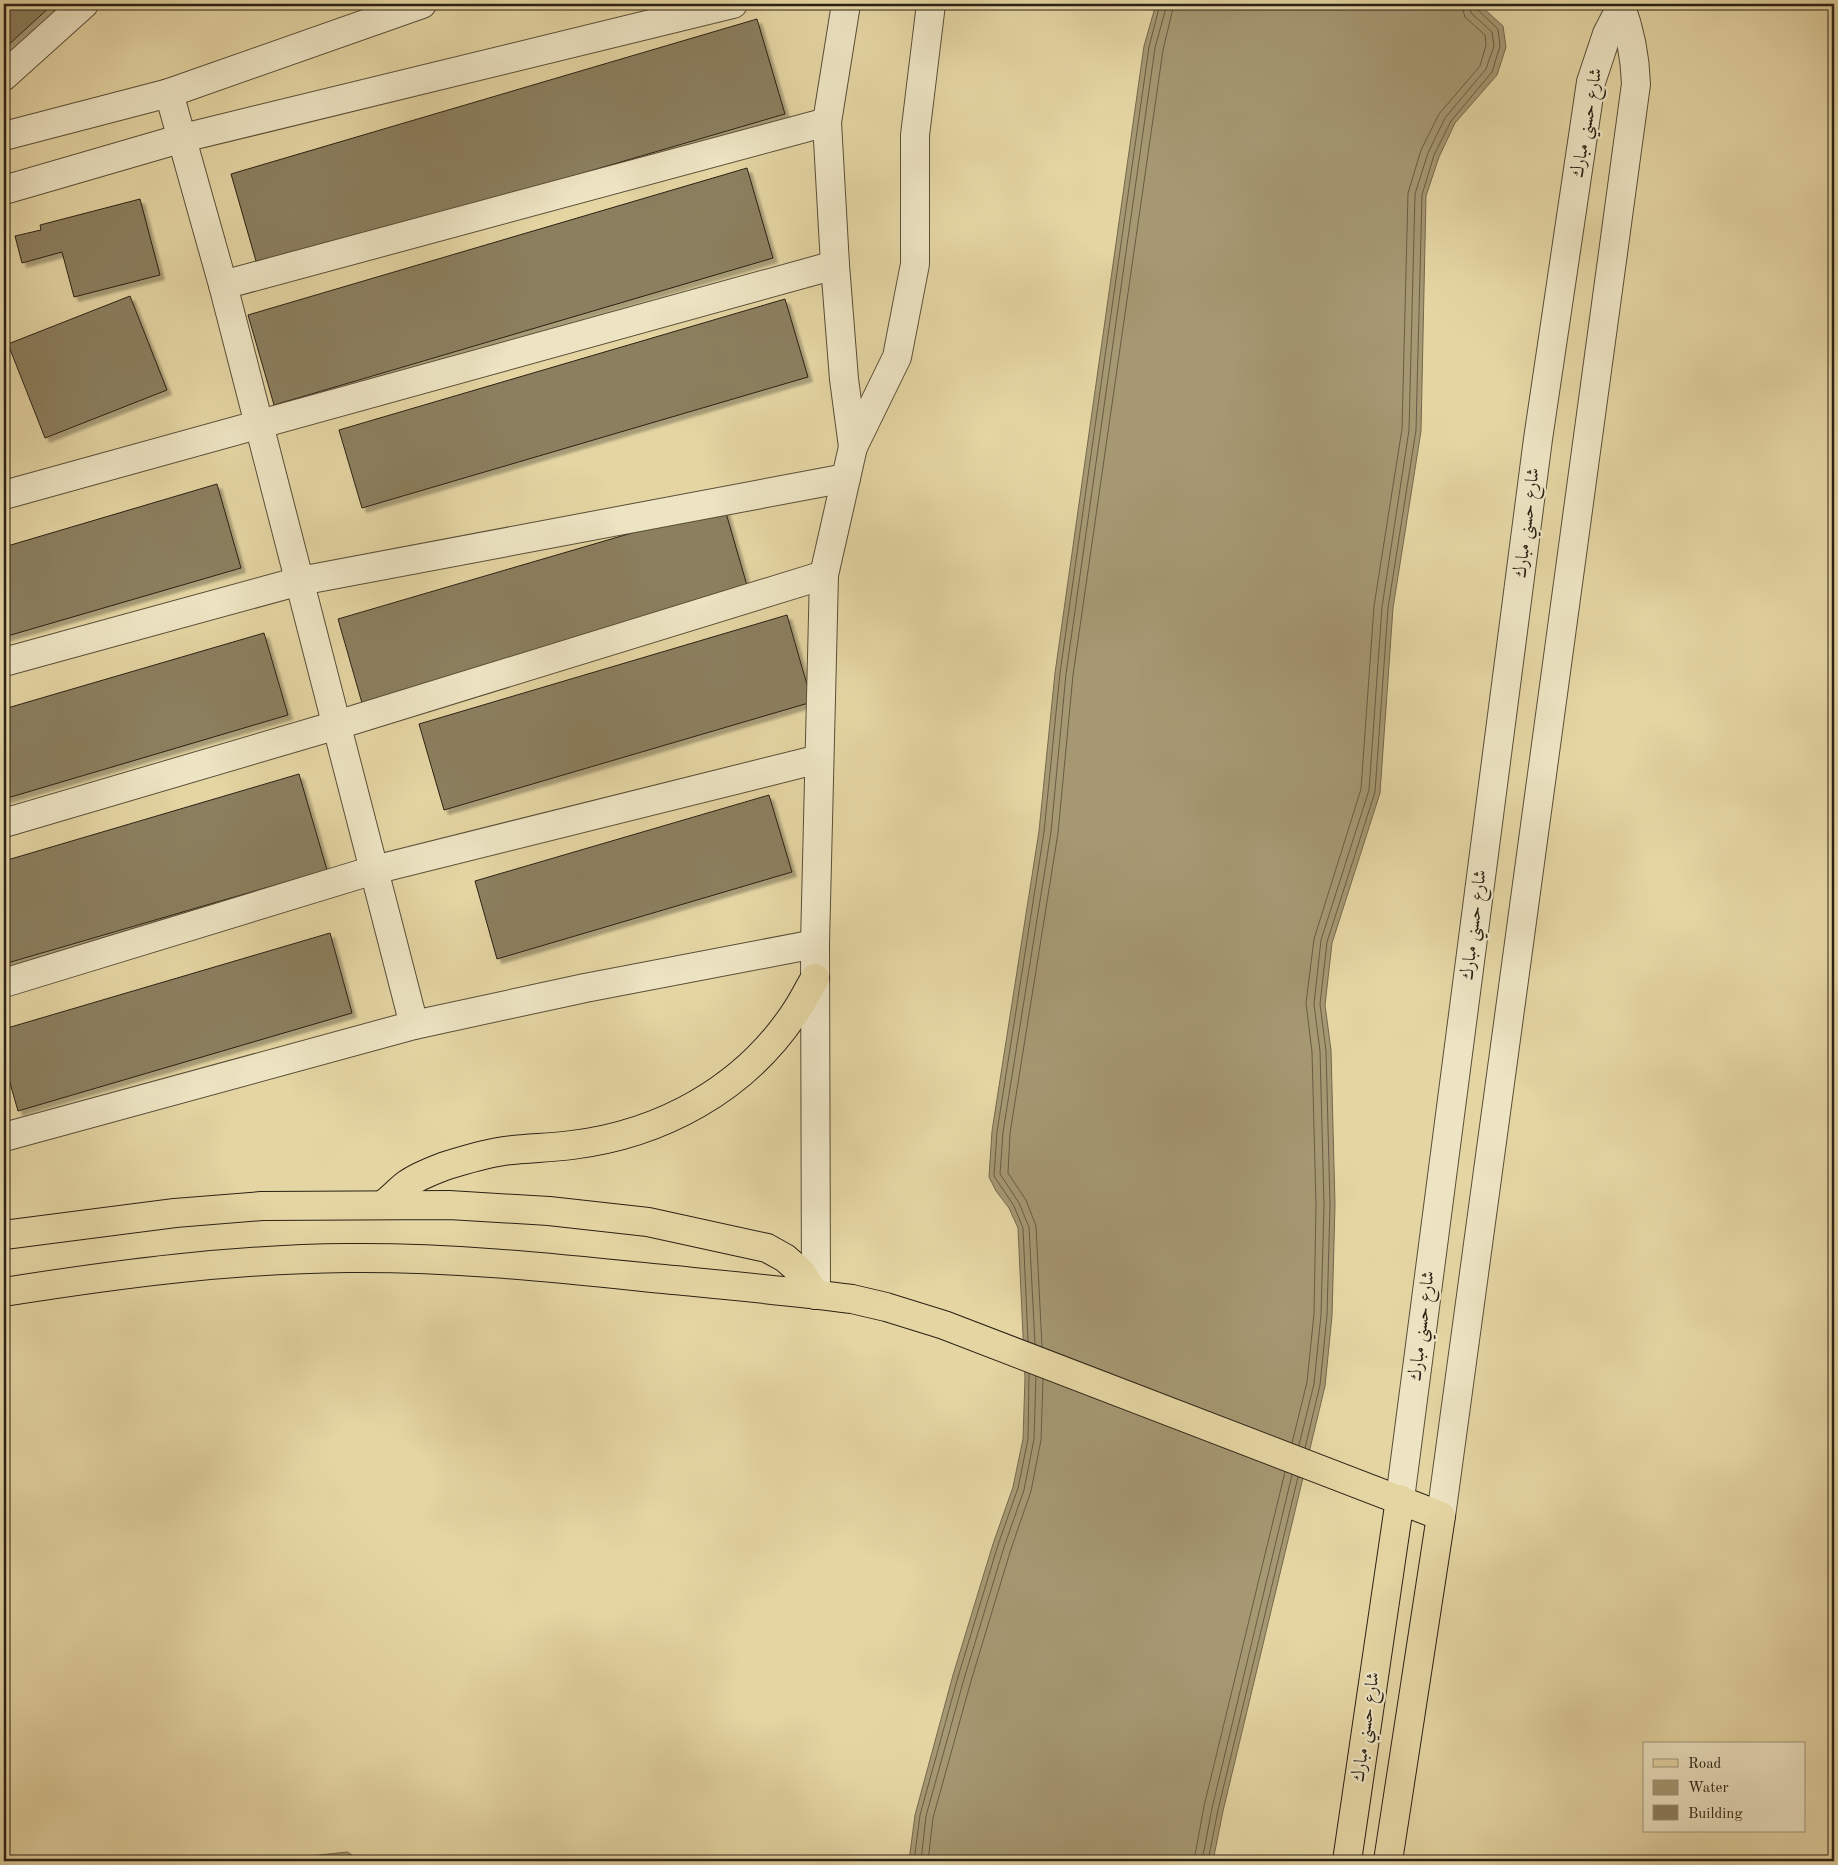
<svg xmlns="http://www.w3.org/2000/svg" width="1838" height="1865" viewBox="0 0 1838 1865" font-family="'Old Standard TT',Amiri,serif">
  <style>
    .water { fill: #a59872; stroke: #74684c }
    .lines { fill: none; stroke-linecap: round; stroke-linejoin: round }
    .shore { stroke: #685c43; stroke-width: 1 }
    .building { fill: #8b7f5e; stroke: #2b2114; filter: url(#shadow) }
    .minor-casing { stroke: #594e38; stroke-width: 30 }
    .major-casing { stroke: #2b2114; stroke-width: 30 }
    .minor { stroke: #ede4c3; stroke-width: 28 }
    .major { stroke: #e4d5a3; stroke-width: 28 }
    .labels { text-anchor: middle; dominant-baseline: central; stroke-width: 4.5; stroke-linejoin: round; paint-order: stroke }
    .street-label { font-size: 18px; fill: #2b2114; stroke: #ede4c3 }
  </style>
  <defs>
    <filter id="shadow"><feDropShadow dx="4.5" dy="4.5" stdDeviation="1" flood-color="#0004"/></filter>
  </defs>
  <rect width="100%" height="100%" fill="#e4d5a3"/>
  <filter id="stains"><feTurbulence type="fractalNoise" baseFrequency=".004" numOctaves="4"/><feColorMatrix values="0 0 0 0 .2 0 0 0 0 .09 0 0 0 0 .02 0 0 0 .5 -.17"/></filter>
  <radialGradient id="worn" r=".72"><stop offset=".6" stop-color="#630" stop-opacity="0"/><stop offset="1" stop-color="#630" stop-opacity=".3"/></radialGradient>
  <g class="water">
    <polygon points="1156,4 1470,4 1481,6 1503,26 1506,47 1497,75 1455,123 1439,157 1426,196 1421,431 1393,608 1380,793 1332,943 1325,1005 1331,1050 1335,1205 1332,1316 1325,1386 1223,1811 1213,1861 909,1861 915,1815 953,1675 993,1544 1013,1487 1023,1439 1025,1378 1018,1228 1009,1208 996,1191 989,1177 992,1131 1039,831 1055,673 1144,46"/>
    <polygon points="347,1852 363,1861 263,1861"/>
  </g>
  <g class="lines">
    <g class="shore">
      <polyline points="1028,1341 1023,1228 1014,1206 994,1176 997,1132 1044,832 1060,673 1149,47 1160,4"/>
      <polyline points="1035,1344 1029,1227 1019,1203 1000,1174 1003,1132 1051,832 1066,674 1155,48 1167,4"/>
      <polyline points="1042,1347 1036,1226 1026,1200 1008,1173 1010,1133 1058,833 1073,675 1163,50 1174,4"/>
      <polyline points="1292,1443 1307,1382 1314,1314 1316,1205 1312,1052 1306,1003 1314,939 1361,789 1374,606 1402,429 1408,193 1421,150 1439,114 1480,66 1486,45 1485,35 1465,17 1461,4"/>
      <polyline points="1299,1445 1314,1384 1321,1315 1324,1205 1320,1051 1314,1004 1321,940 1369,790 1382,607 1409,430 1415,194 1428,153 1445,118 1486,69 1494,46 1492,32 1471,13 1469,4"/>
      <polyline points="1305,1448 1320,1385 1327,1315 1330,1205 1326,1051 1320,1004 1327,942 1375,792 1388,608 1416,430 1422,195 1434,155 1451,121 1492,72 1500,46 1498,29 1477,9 1475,4"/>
      <polyline points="914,1861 920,1815 958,1677 998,1545 1018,1488 1028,1439 1029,1374"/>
      <polyline points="921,1861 926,1816 964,1679 1004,1547 1024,1490 1034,1439 1036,1376"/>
      <polyline points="928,1861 933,1818 971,1681 1011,1549 1031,1491 1041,1440 1043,1379"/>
      <polyline points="1194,1861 1204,1806 1285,1472"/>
      <polyline points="1202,1861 1212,1808 1292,1475"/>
      <polyline points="1208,1861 1218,1810 1298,1477"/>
    </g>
  </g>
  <g class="building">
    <polygon points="4,4 53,4 4,49"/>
    <polygon points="757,19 785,114 258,268 231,174"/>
    <polygon points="747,168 773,258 274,405 248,315"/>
    <polygon points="140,199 160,275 74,297 62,252 22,263 15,236 41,230 40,225"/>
    <polygon points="130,296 167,390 45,438 8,344"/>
    <polygon points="785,299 808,377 362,508 339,430"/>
    <polygon points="217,484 241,568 4,637 4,547"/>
    <polygon points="724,506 748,589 362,703 338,619"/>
    <polygon points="787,615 812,702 444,810 419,724"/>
    <polygon points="264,633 288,715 4,799 4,709"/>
    <polygon points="299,774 327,870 4,964 4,861"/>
    <polygon points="769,795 792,872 497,959 475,881"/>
    <polygon points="330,933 352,1013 18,1111 4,1062 4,1029"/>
  </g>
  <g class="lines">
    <defs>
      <g id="minor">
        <polyline points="846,4 827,122 835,265 844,379 853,447"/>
        <polyline points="4,76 84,4"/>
        <polyline points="169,93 223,285 414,1025"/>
        <polyline points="4,136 169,93 422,4"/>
        <polyline points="4,190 183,138 733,4"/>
        <polyline points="223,285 827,122"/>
        <polyline points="4,495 835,265"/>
        <polyline points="4,662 300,581 846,478"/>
        <polyline points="4,823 337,725 824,575"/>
        <polyline points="4,983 374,870 819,759"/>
        <polyline points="4,1137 414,1025 585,988 815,944"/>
        <polyline points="816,1295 815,944 824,575 853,447 897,357 915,264 915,135 931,4"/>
        <polyline points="1400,1499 1538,439 1591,82 1607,34 1621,7"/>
        <path d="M1441 1516 1636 84C1635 55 1630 30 1620 4"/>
      </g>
      <g id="major">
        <path d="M384 1204C392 1198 399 1190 407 1184 418 1176 432 1171 445 1166 464 1160 484 1154 504 1151 526 1148 549 1148 572 1145 661 1134 743 1090 794 1014 802 1003 808 990 815 978"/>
        <polyline points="4,1235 175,1213 262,1206 449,1205 549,1211 648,1222 767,1248 785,1258 801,1272 816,1295"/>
        <path d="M4 1292C118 1274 232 1259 348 1258 447 1257 545 1267 643 1277 713 1284 782 1290 852 1299L886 1307 944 1325 1441 1516 1388 1861"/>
        <polyline points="1347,1861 1400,1499"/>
      </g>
    </defs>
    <use href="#minor" class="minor-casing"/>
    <use href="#major" class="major-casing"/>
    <use href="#minor" class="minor"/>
    <use href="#major" class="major"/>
  </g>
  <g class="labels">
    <g class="street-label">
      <text transform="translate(1587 123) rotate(-80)">شارع حسني مبارك</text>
      <text transform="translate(1527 523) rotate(-83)">شارع حسني مبارك</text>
      <text transform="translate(1474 925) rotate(-83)">شارع حسني مبارك</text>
      <text transform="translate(1422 1326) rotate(-83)">شارع حسني مبارك</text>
      <text transform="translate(1366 1727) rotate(-82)">شارع حسني مبارك</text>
    </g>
  </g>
  <rect width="1838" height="1865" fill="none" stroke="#e4d5a3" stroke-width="20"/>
  <rect x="5" y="5" width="1828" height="1855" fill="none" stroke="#2b2114" stroke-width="2.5"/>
  <rect x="10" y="10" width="1818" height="1845" fill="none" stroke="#2b2114"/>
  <rect x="1643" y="1742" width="162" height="90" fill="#ede4c3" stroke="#9f967d"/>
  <rect x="1653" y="1759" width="25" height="8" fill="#e4d5a3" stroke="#9f967d"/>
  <text x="1688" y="1768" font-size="15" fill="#2b2114">Road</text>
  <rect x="1653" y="1780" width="25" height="15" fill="#a59872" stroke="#9f967d"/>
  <text x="1688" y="1792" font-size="15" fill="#2b2114">Water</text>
  <rect x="1653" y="1805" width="25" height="15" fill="#8b7f5e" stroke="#9f967d"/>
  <text x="1688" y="1818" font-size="15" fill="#2b2114">Building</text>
  <rect width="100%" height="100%" filter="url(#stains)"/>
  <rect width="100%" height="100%" fill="url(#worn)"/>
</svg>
